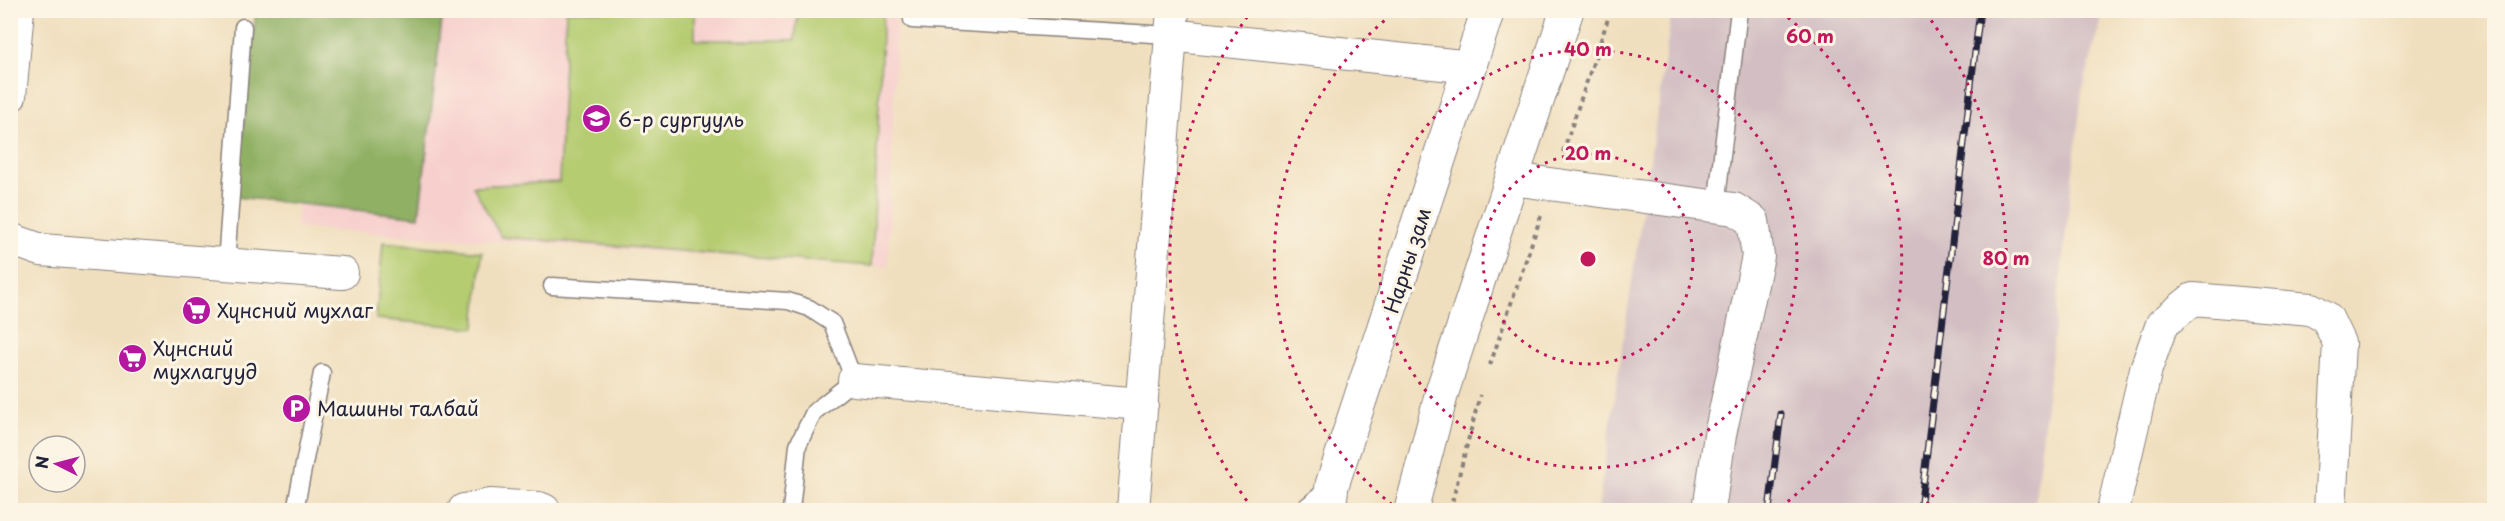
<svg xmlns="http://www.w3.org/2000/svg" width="2505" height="521" viewBox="0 0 2505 521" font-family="'Playpen Sans',sans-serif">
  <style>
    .built { fill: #f7d0cd }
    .industrial { fill: #d2bec3 }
    .green { fill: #b5cc71; stroke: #6c7756; stroke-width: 1.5 }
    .forest { fill: #90b063; stroke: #59694f; stroke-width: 1.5 }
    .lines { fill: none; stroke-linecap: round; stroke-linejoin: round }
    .lane-casing { stroke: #89807c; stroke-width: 19 }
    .street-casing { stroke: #89807c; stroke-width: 34 }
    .primary-casing { stroke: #89807c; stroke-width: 35 }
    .path { stroke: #89807c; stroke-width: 4; stroke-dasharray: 4.5 4.5; stroke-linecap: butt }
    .lane { stroke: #fff; stroke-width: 16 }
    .street { stroke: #fff; stroke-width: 32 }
    .primary { stroke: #fff; stroke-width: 33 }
    .rail-casing { stroke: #22223b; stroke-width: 7 }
    .rail { stroke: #fcf5e5; stroke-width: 4.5; stroke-dasharray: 14; stroke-linecap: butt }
    .ring { fill: none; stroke: #c2185b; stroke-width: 3; stroke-dasharray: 3 6 }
    .labels { text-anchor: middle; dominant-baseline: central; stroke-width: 6; stroke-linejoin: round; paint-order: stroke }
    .poi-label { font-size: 20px; fill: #22223b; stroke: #fcf5e5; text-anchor: start }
    .street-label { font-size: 20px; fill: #22223b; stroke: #fcf5e5 }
    .centre { fill: #c2185b; stroke: #fcf5e5; stroke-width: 3 }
    .ring-label { font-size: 18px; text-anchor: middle; font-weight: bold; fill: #c2185b; stroke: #fcf5e5; stroke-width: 6; stroke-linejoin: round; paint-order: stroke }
  </style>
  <rect width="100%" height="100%" fill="#fcf5e5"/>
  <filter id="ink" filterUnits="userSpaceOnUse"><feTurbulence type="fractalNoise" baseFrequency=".0167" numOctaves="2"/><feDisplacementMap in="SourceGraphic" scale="12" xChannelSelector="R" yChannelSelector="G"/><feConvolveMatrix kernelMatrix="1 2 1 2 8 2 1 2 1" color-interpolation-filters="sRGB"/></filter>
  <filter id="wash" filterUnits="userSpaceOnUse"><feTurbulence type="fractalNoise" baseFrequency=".008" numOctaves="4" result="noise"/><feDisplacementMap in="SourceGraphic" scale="24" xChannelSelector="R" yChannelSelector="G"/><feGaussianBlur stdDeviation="1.35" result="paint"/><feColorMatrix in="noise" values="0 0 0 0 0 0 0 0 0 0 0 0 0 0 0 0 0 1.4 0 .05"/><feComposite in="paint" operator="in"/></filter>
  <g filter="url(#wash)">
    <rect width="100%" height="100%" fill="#f0dfbe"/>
    <polygon class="built" points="308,11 897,11 888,267 296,228"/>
    <polygon class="industrial" points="1672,11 2104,11 2082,92 2034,510 1598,510"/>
    <g class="green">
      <polygon points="566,11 695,11 695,40 795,40 798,11 883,11 872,266 501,237 473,186 559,182"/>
      <polygon points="383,242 482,252 475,328 376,319"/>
    </g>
    <polygon class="forest" points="256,11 443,11 419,217 236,197"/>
  </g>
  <g filter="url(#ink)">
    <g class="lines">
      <defs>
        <g id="lane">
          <polyline points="912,20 1170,35"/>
          <polyline points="1716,207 1739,10"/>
          <polyline points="226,264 243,27"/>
          <polyline points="552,286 788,301 809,308 832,323 854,380 814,412 798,445 791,510"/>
          <polyline points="295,510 322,373"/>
          <polyline points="1302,510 1329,488"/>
        </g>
        <g id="street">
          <polyline points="1170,35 1471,67"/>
          <polyline points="10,96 18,10"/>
          <polyline points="1512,179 1734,209 1753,221 1758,256 1720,435 1709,510"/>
          <polyline points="10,239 41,250 342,273"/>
          <polyline points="854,380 1142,404"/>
          <polyline points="464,510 490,505 539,508 544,510"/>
          <polyline points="1133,510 1173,10"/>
          <polyline points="2113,510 2146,369 2162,324 2193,299 2311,309 2327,318 2339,343 2330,510"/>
        </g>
        <g id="primary">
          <polyline points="1329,510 1332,485 1488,10"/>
          <polyline points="1411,510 1442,392 1567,10"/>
        </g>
      </defs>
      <use href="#lane" class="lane-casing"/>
      <use href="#street" class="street-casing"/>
      <use href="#primary" class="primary-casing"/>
      <g class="path">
        <polyline points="1563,152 1611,10"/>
        <polyline points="1490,365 1541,216"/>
        <polyline points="1450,510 1480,395"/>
      </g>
      <use href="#lane" class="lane"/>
      <use href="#street" class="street"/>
      <use href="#primary" class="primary"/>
      <defs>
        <g id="rail">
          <polyline points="1769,510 1781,414"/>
          <polyline points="1920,510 1980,10"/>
        </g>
      </defs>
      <use href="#rail" class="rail-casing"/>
      <use href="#rail" class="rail"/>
    </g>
  </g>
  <g class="ring">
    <circle cx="1588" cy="259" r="105"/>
    <circle cx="1588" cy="259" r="209"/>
    <path d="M1399 510A314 314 0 0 1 1395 12M1781 12A314 314 0 0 1 1777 510"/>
    <path d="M1252 508A418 418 0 0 1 1250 13M1926 13A418 418 0 0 1 1924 508"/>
  </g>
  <defs>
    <symbol id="school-disc" viewBox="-11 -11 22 22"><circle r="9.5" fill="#b5179e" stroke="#fcf5e5"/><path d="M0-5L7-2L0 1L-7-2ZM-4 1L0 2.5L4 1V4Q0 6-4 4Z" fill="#fff"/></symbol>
    <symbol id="supermarket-disc" viewBox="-11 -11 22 22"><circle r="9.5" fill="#b5179e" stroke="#fcf5e5"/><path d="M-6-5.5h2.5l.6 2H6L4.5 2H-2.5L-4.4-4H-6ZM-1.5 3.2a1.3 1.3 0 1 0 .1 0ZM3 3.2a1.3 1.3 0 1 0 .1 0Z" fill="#fff"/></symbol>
    <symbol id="parking-disc" viewBox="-11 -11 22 22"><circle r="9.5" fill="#b5179e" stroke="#fcf5e5"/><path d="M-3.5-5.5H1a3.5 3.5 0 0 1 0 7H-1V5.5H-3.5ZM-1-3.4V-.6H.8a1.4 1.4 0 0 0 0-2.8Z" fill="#fff"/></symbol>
  </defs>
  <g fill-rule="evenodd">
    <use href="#school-disc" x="580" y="102" width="33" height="33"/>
    <use href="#supermarket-disc" x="180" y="294" width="33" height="33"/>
    <use href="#supermarket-disc" x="116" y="342" width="33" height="33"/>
    <use href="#parking-disc" x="280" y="392" width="33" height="33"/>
  </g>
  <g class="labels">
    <g class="poi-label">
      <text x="618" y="119">6-р сургууль</text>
      <text x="217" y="310">Хүнсний мухлаг</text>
      <text x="153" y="348">Хүнсний<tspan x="153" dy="23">мухлагууд</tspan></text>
      <text x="317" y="408">Машины талбай</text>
    </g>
    <g class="street-label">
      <text transform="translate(1407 260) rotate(-72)">Нарны зам</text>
    </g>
  </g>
  <circle cx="1588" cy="259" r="9" class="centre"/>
  <g class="ring-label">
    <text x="1810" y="43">60 m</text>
    <text x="1588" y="56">40 m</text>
    <text x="1588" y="160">20 m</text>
    <text x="2006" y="265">80 m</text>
  </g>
  <rect width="2505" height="521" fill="none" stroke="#fcf5e5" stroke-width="36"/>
  <g transform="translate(57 464) rotate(276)"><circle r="28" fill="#fcf5e5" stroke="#a5a1a1" stroke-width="1.5"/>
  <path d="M0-4.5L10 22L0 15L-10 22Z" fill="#b5179e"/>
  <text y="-9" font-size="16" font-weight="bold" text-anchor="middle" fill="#22223b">N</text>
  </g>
</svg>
